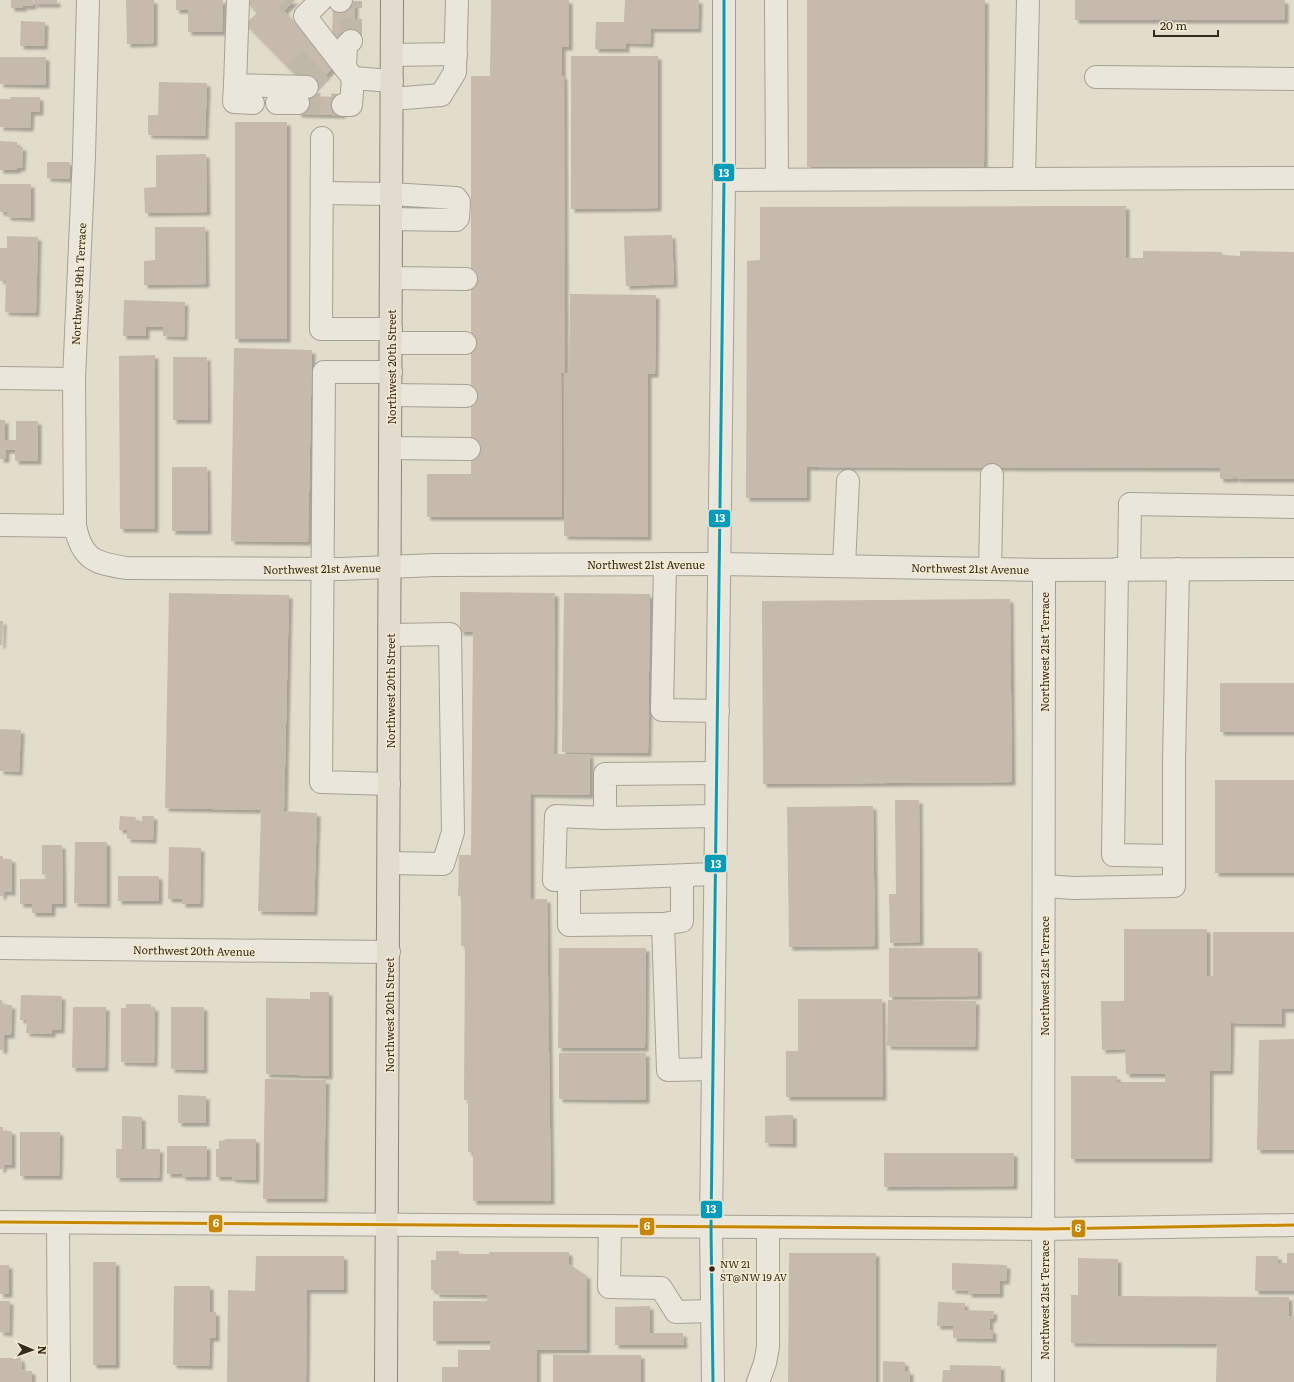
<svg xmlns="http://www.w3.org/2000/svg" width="1294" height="1382" viewBox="0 0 1294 1382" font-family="Literata,serif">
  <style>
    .building { fill: #c5baac; filter: url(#shadow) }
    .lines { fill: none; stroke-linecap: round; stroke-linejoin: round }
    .minor-tunnel { stroke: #bfb8a8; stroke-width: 22; stroke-dasharray: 22 11; stroke-linecap: butt }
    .minor-casing { stroke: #a7a195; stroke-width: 24 }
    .major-casing { stroke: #8c867b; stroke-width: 24 }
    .minor { stroke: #eae6dc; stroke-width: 22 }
    .major { stroke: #e1dcce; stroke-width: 22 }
    .bus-1-casing { stroke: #f3ead0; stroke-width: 6 }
    .bus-2-casing { stroke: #f3ead0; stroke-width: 6 }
    .bus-1 { stroke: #c68707; stroke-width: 3 }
    .bus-2 { stroke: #059cbc; stroke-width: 3 }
    .bus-dot { fill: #35291d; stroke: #f3ead0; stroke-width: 1.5 }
    .labels { text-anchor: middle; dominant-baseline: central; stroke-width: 3; stroke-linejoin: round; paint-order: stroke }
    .bus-label { font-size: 10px; fill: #35291d; stroke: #f3ead0; text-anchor: start }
    .street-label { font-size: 11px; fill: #35291d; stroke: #f3ead0 }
    .line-badge { stroke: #f3ead0; stroke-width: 1.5 }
    .badge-label { font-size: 11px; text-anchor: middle; font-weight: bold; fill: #fff }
  </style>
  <defs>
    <filter id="shadow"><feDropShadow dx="3.5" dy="3.5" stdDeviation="1" flood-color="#0004"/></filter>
  </defs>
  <rect width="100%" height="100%" fill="#e2dccb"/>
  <g class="building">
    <polygon points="11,0 33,0 33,6 23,6 23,8 11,8"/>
    <rect x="34" y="0" width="23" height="4"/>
    <polygon points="126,0 154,0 154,43 127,44"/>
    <polygon points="176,0 223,0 222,32 188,32 188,10 176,10"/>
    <polygon points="245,0 295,0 284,11 336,65 310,90 245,24 257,13"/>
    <polygon points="491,0 569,0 569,47 562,47 562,76 564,76 565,373 561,373 562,517 427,517 427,474 471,474 471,76 490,76"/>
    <polygon points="625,0 699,0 698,29 651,29 650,44 626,43 626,49 595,49 596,22 624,22"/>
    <polygon points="807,0 985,0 984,167 807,167"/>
    <rect x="1075" y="0" width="210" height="20"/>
    <polygon points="333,1 355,1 354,41 332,40"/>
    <polygon points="21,21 45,22 44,46 20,46"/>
    <polygon points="571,56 658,56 658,208 571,209"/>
    <polygon points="0,57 46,57 46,85 0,84"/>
    <polygon points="159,82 207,83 205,136 148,135 148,115 158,115"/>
    <polygon points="299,96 343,97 342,115 298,114"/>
    <polygon points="10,97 40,97 40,112 31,112 30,128 0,127 0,99 11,99"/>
    <rect x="235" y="122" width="52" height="217"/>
    <polygon points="0,141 17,142 17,147 23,147 22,168 17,168 17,170 0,170"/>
    <polygon points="206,154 207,212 145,213 144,188 156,187 156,155"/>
    <polygon points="47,162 70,162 69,179 47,178"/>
    <polygon points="0,184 31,184 31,218 7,217 7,212 0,212"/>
    <polygon points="1126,206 1126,258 1143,258 1143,251 1222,252 1222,255 1240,256 1240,251 1294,252 1294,479 1236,479 1236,476 1235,477 1235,479 1220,479 1220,468 807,467 807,498 746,498 747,261 760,260 760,207"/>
    <polygon points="155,227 205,227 206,284 144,285 144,261 155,260"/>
    <polygon points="672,235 674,284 626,286 624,236"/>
    <polygon points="7,236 38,237 36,313 5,312 6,281 0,281 0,248 7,248"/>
    <polygon points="570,294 656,295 655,374 648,374 648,537 564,536 564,374 569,373"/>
    <polygon points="124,300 185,302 184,337 163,336 163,327 146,327 146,336 123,336"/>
    <polygon points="234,348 312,350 308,542 231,541"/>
    <polygon points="155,355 155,529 120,529 119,356"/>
    <polygon points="173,357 207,357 208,420 173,420"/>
    <polygon points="0,420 5,420 5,440 16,440 16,421 38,421 38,461 15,461 15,450 6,450 6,459 0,459"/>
    <polygon points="172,467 207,467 208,531 172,531"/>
    <polygon points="460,592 555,593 554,754 590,754 590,795 531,794 531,899 547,899 551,1201 473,1201 473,1152 468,1152 468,1100 464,1100 465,946 461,946 461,896 458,896 459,855 471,855 473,632 460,632"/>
    <polygon points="169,593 289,595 284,811 317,813 314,912 258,911 261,810 165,808"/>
    <polygon points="564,593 650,594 648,753 562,752"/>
    <polygon points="1010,599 1012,782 763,784 762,601"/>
    <polygon points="0,621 3,621 2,645 0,645"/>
    <rect x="1220" y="683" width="74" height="49"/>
    <polygon points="0,729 21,730 19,772 0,771"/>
    <rect x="1215" y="780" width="79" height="93"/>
    <polygon points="895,800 919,800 920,942 890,943 889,894 896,894"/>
    <polygon points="873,806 875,946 789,947 787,807"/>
    <polygon points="120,816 136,817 135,821 142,821 142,816 154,816 153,840 127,839 127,830 119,830"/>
    <polygon points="75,842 107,842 107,904 74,903"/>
    <polygon points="42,845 62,845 63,904 52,904 52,913 32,913 32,904 20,904 20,879 46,879 45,874 42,875"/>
    <polygon points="169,847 201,848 200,904 182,904 182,899 168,899"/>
    <polygon points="0,856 3,856 3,859 12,859 12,892 3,892 3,896 0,896"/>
    <rect x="118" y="876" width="41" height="25"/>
    <polygon points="1124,929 1207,929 1207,976 1213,976 1213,932 1294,932 1294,1009 1282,1009 1282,1024 1231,1023 1230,1071 1210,1071 1209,1159 1071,1159 1071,1076 1117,1076 1117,1082 1165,1082 1165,1074 1126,1074 1125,1049 1102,1050 1101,1001 1124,1001"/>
    <polygon points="559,948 646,948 645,1048 558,1048"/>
    <polygon points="889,948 978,948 978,996 889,997"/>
    <polygon points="310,992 329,992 329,1076 266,1074 266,998 310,999"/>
    <polygon points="21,995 62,996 61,1030 52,1030 52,1034 26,1033 27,1020 20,1020"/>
    <polygon points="798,999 882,999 883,1097 786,1097 786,1051 798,1051"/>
    <polygon points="0,1000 2,1000 3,1005 12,1005 11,1035 4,1035 4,1050 0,1050"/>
    <polygon points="888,1000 976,1001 975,1047 887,1046"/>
    <polygon points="126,1004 151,1004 151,1008 155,1007 154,1063 121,1062 121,1008 126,1008"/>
    <polygon points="73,1007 106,1007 105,1068 72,1068"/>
    <polygon points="171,1007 204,1007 204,1070 171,1069"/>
    <polygon points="1294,1039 1294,1150 1257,1150 1259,1040"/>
    <polygon points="559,1053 646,1053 646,1100 559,1099"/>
    <polygon points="265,1079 326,1080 324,1199 263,1199"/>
    <polygon points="178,1095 206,1096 206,1123 178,1123"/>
    <polygon points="787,1115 793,1115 793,1144 765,1143 765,1116"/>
    <polygon points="122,1116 142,1117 142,1149 160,1149 159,1178 116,1178 116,1149 122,1149"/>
    <polygon points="0,1127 3,1127 3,1131 12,1131 12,1165 3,1165 3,1169 0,1169"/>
    <polygon points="20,1132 60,1132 59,1176 20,1176"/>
    <polygon points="225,1139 256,1139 256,1180 232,1179 232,1177 216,1177 216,1149 219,1149 219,1141 225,1140"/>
    <polygon points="167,1146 207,1146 207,1177 182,1177 182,1174 167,1174"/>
    <polygon points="884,1153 1014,1153 1014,1186 884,1187"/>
    <polygon points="436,1251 459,1251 459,1254 489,1254 489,1252 569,1252 569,1264 587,1276 587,1350 537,1350 537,1382 442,1382 442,1367 458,1367 458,1350 490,1350 490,1341 433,1341 433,1301 487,1301 487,1295 436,1294 436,1290 431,1290 431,1260 436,1260"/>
    <polygon points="789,1253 876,1253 876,1382 788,1382"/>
    <polygon points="1287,1253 1294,1253 1294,1291 1255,1291 1256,1256 1278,1256 1278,1263 1287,1263"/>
    <polygon points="256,1256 344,1256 344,1290 307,1290 306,1382 227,1382 228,1290 255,1291"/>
    <polygon points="1078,1258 1118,1259 1118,1296 1289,1297 1289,1316 1294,1316 1294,1382 1216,1382 1217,1344 1071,1343 1071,1295 1078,1295"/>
    <rect x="93" y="1262" width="23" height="103"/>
    <polygon points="952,1263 1007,1265 1006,1281 1000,1281 1000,1294 968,1294 969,1291 952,1290"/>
    <rect x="0" y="1265" width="9" height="29"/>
    <polygon points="174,1286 210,1286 210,1312 216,1312 216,1338 210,1338 209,1366 173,1365"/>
    <polygon points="0,1301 10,1301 9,1333 0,1332"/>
    <polygon points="938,1302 965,1303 965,1310 994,1311 993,1319 990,1319 990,1330 993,1330 993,1339 953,1338 953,1326 937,1326"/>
    <polygon points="650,1306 650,1333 683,1333 684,1345 615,1345 615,1307"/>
    <rect x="553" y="1355" width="88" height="27"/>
    <polygon points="0,1358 21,1358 22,1369 25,1369 25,1371 32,1371 32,1382 0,1382"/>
    <polygon points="883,1361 905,1362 905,1371 910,1371 910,1382 883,1382"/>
    <polygon points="950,1365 1001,1366 1001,1382 942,1382 943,1370 950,1370"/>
  </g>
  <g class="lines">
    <g class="minor-tunnel">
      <polyline points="285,0 290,5"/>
      <polyline points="351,41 351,1"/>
      <polyline points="295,74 320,49"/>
      <polyline points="307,87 332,61"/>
      <polyline points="298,103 343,105"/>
    </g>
    <defs>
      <g id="minor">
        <path d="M88 0 84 156 74 379 75 526C82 559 94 563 126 568L341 569 435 565 719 564 1044 570 1294 569"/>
        <polyline points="238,0 235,85 307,87"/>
        <polyline points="321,0 305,16 353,78 392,81"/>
        <polyline points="776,0 777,179"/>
        <polyline points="340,1 341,0"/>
        <polyline points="392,55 456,54"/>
        <polyline points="345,67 346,46 351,41"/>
        <polyline points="1096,77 1294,79"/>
        <polyline points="235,85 234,102 253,103"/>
        <polyline points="392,99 441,95 455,72 457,0"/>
        <polyline points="277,103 298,103"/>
        <polyline points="343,105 351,105 353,78"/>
        <polyline points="322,138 321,329 391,329"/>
        <polyline points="1024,179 1028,0"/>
        <polyline points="724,180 1294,178"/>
        <polyline points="322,193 391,194 456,198 459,202 458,218 456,220 391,219"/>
        <polyline points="391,278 466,279"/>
        <polyline points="391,343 465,343"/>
        <polyline points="0,378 74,379"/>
        <polyline points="391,395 466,396"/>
        <polyline points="390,448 469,449"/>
        <polyline points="0,525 75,526"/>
        <polyline points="665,564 662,710 718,711"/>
        <polyline points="844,566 848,481"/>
        <polyline points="990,569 992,475"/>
        <polyline points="1117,569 1113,855 1174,856"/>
        <polyline points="1129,569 1130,504 1294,507"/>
        <polyline points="389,784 321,782 324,372 391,372"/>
        <polyline points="605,818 605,774 716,773"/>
        <polyline points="389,863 443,864 453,832 450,634 390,635"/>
        <polyline points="715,874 554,880 556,816 605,818 716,816"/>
        <polyline points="682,876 682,921 663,924 668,1070 713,1069"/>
        <polyline points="569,880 569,925 663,924"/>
        <polyline points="1044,886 1074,888 1174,886 1174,760 1178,569"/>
        <polyline points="0,948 389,952"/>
        <polyline points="0,1222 1044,1229 1294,1225"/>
        <polyline points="58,1223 59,1382"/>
        <polyline points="610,1226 609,1287 661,1288 676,1312 712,1311"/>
        <polyline points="713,1382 711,1227 724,180 724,0"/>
        <polyline points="758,1382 765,1363 768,1347 768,1228"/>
        <polyline points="1043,1382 1044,570"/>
      </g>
      <polyline id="major" points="386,1382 392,0"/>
    </defs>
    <use href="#minor" class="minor-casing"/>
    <use href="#major" class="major-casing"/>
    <use href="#minor" class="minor"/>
    <use href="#major" class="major"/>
    <defs>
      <polyline id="bus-1" points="0,1222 1044,1229 1294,1225"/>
      <polyline id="bus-2" points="713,1382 711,1227 724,180 724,0"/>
    </defs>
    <use href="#bus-1" class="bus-1-casing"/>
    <use href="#bus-2" class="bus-2-casing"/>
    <use href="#bus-1" class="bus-1"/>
    <use href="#bus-2" class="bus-2"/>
  </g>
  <circle class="bus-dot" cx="712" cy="1269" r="3.5"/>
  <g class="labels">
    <g class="bus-label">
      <text x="720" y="1263">NW 21<tspan x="720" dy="13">ST@NW 19 AV</tspan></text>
    </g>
    <g class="street-label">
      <text transform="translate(78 284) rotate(-87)">Northwest 19th Terrace</text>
      <text transform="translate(391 367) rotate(-90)">Northwest 20th Street</text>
      <text x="646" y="564">Northwest 21st Avenue</text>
      <text transform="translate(322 568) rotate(-1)">Northwest 21st Avenue</text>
      <text transform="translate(970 568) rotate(1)">Northwest 21st Avenue</text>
      <text transform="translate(1044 652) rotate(-90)">Northwest 21st Terrace</text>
      <text transform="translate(390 691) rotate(-90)">Northwest 20th Street</text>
      <text transform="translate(194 950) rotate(1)">Northwest 20th Avenue</text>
      <text transform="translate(1044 976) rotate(-90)">Northwest 21st Terrace</text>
      <text transform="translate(389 1015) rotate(-90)">Northwest 20th Street</text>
      <text transform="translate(1044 1300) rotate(-90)">Northwest 21st Terrace</text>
    </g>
  </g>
  <g class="line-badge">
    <rect x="713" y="163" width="22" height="19" rx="4" fill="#059cbc"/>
    <rect x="708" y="509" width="23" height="19" rx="4" fill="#059cbc"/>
    <rect x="704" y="854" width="23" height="19" rx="4" fill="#059cbc"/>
    <rect x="700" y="1200" width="23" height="19" rx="4" fill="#059cbc"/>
    <rect x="208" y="1214" width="15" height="19" rx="4" fill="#c68707"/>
    <rect x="639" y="1217" width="16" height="19" rx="4" fill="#c68707"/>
    <rect x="1071" y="1219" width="15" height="19" rx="4" fill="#c68707"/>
  </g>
  <g class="badge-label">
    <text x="724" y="177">13</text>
    <text x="720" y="522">13</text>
    <text x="716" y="868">13</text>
    <text x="711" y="1213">13</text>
    <text x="216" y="1227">6</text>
    <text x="647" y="1230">6</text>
    <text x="1078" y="1232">6</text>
  </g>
  <g transform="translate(32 1350) rotate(92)" stroke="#f3ead0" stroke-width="3" paint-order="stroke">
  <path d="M0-3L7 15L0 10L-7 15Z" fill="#35291d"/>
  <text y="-6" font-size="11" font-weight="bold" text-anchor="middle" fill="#35291d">N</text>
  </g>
  <path d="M1154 30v6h64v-6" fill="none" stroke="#35291d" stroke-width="2"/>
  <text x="1160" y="30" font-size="12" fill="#35291d" stroke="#f3ead0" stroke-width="3" paint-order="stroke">20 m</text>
</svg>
